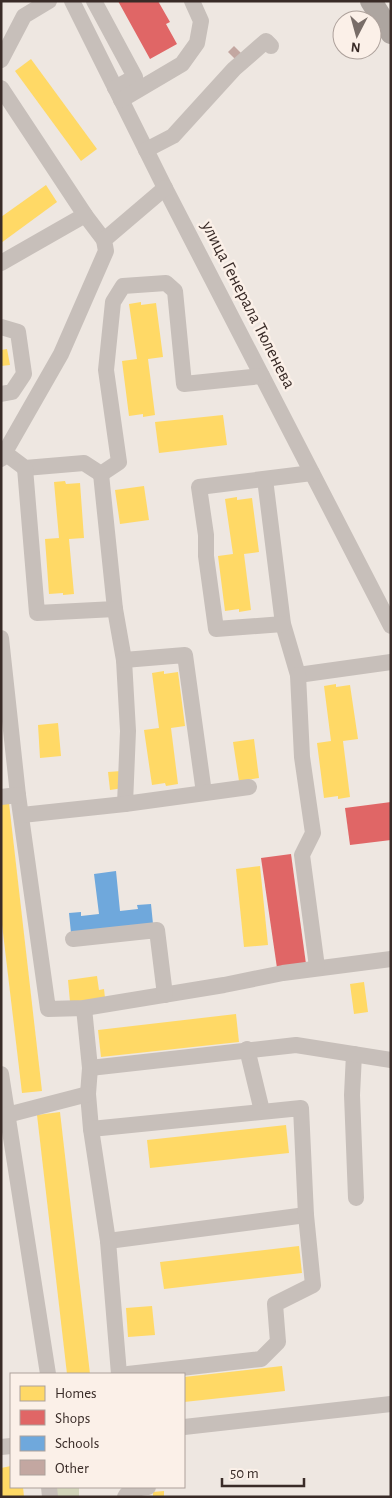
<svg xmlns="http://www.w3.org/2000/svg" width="392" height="1498" viewBox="0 0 392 1498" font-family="'Alegreya Sans',sans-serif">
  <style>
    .green { fill: #d2d4ba }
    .homes { fill: #ffd966 }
    .shops { fill: #e06666 }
    .schools { fill: #6fa8dc }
    .building { fill: #c3a7a1 }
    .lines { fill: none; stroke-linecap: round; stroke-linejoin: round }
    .minor { stroke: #c7bfba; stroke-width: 16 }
    .highway { stroke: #ada5a0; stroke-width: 22 }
    .labels { text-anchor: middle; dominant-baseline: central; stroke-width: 5; stroke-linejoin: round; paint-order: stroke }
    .street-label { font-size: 18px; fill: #392b27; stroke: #fbf0e8 }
  </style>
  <rect width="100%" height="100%" fill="#eee7e1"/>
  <polygon class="green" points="51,1487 79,1487 79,1497 52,1497"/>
  <g class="homes">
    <polygon points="31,59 97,149 81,161 15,71"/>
    <polygon points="46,185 57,202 1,243 1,217"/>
    <polygon points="141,302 141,305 156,303 163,357 148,359 155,415 143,417 143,414 129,416 122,361 137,359 129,304"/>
    <polygon points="7,349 10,365 1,366 1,350"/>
    <polygon points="223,415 227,445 159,453 155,422"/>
    <polygon points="65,481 66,484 80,483 84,538 69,539 74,594 63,595 63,593 49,594 45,539 59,538 54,482"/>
    <polygon points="144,486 149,520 120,524 115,490"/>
    <polygon points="237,497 237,500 252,498 259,552 244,554 251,610 239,612 239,609 225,611 218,556 233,554 225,499"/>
    <polygon points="164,671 164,674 178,672 185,726 171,728 178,784 166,786 165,783 152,785 144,730 159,728 152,673"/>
    <polygon points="336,684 336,687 350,685 358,739 343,741 350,797 338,799 338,796 324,798 317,743 331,741 324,686"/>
    <polygon points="58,723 61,756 40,758 38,725"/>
    <polygon points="254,739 259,778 239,781 233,742"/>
    <polygon points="121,771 123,788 110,790 108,772"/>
    <polygon points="9,803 42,1091 22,1093 1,916 1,804"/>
    <polygon points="260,866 268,945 244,947 236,869"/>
    <polygon points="97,976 99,990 104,989 105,998 70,1002 68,980"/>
    <polygon points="364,982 368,1012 354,1014 350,984"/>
    <polygon points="236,1014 239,1042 101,1057 98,1030"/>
    <polygon points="60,1112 90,1374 67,1374 37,1115"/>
    <polygon points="286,1125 289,1153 150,1168 147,1140"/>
    <polygon points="299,1246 302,1273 164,1289 160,1262"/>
    <polygon points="152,1306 155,1335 128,1337 126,1308"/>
    <polygon points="282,1366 285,1391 184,1402 184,1377"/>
    <polygon points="11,1466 11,1487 23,1487 24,1497 1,1497 1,1468"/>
    <polygon points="164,1491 164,1497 153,1497 153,1492"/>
  </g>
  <g class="shops">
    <polygon points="118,1 158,1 170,22 166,24 177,44 150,59"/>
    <polygon points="391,802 391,840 350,845 345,808"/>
    <polygon points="291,854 306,964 277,968 261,858"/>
  </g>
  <polygon class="schools" points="116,871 120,911 138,909 137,905 151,904 153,924 71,933 69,913 81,912 81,916 99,914 94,874"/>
  <polygon class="building" points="234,46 241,53 235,59 228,52"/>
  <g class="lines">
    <g class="minor">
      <polyline points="72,1 165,188 391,626"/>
      <polyline points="94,1 135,77 115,88"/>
      <polyline points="1,60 24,16 49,1"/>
      <polyline points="1,88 85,215 104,240"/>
      <polyline points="121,100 182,64 197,43 201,21 192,1"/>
      <polyline points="146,150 173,136 234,69 266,41 271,46"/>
      <polyline points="1,263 85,215"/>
      <polyline points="1,327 18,332 24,374 12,392 1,394"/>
      <polyline points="1,453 5,453 25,468 84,463 101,474 119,462 106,370 113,302 123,286 166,283 175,291 184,384 262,376"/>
      <polyline points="1,459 61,354 106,251 104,240 165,188"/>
      <polyline points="25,468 37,613 115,609 101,474"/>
      <polyline points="265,479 283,624 298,675 391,662"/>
      <polyline points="115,609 124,660 128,731 125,804"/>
      <polyline points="283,624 216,629 206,556 206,535 199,487 312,473"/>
      <polyline points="1,638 18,795 48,1009 84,1008 224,985 283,973 391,959"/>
      <polyline points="124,660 185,655 204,793"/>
      <polyline points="298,675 302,757 313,833 302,855 317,967"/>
      <polyline points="1,797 18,795"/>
      <polyline points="22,815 125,804 249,787"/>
      <polyline points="73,939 157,930 165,995"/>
      <polyline points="84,1008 90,1068 88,1094 91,1129"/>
      <polyline points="247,1049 262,1111"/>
      <polyline points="354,1054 352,1095 356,1198"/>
      <polyline points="90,1068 296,1045 391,1060"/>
      <polyline points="1,1074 48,1374"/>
      <polyline points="7,1115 88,1094"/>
      <polyline points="108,1241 306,1215"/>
      <polyline points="119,1374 108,1241 91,1129 301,1108 306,1215 313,1285 275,1304 278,1342 261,1359 128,1374"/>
      <polyline points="184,1427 391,1404"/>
      <polyline points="1,1447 11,1446"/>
      <polyline points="49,1487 50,1497"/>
      <path d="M125 1497C129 1489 140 1488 148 1487"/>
    </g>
    <polyline class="highway" points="371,1 391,33"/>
  </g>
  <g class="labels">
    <g class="street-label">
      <text transform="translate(248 305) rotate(63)">улица Генерала Тюленева</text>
    </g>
  </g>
  <rect width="392" height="1498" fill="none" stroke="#392b27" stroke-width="5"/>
  <rect x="10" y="1373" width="175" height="115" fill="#fbf0e8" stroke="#ada19b"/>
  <rect x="20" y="1386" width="25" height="15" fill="#ffd966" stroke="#ada19b"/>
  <text x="55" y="1398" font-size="15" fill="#392b27">Homes</text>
  <rect x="20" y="1410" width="25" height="15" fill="#e06666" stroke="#ada19b"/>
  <text x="55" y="1423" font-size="15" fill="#392b27">Shops</text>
  <rect x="20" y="1436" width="25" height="15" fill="#6fa8dc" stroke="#ada19b"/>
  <text x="55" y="1448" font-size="15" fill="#392b27">Schools</text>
  <rect x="20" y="1460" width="25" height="15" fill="#c3a7a1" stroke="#ada19b"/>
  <text x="55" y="1473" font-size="15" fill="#392b27">Other</text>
  <g transform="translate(357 35) rotate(186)"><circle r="24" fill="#fbf0e8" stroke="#ada19b"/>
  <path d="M0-4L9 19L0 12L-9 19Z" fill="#786d68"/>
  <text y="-8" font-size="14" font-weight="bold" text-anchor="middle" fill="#392b27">N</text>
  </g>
  <path d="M222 1478v8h82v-8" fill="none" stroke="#392b27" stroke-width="2.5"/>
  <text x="230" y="1478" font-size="15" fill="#392b27" stroke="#fbf0e8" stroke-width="4" paint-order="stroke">50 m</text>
</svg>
